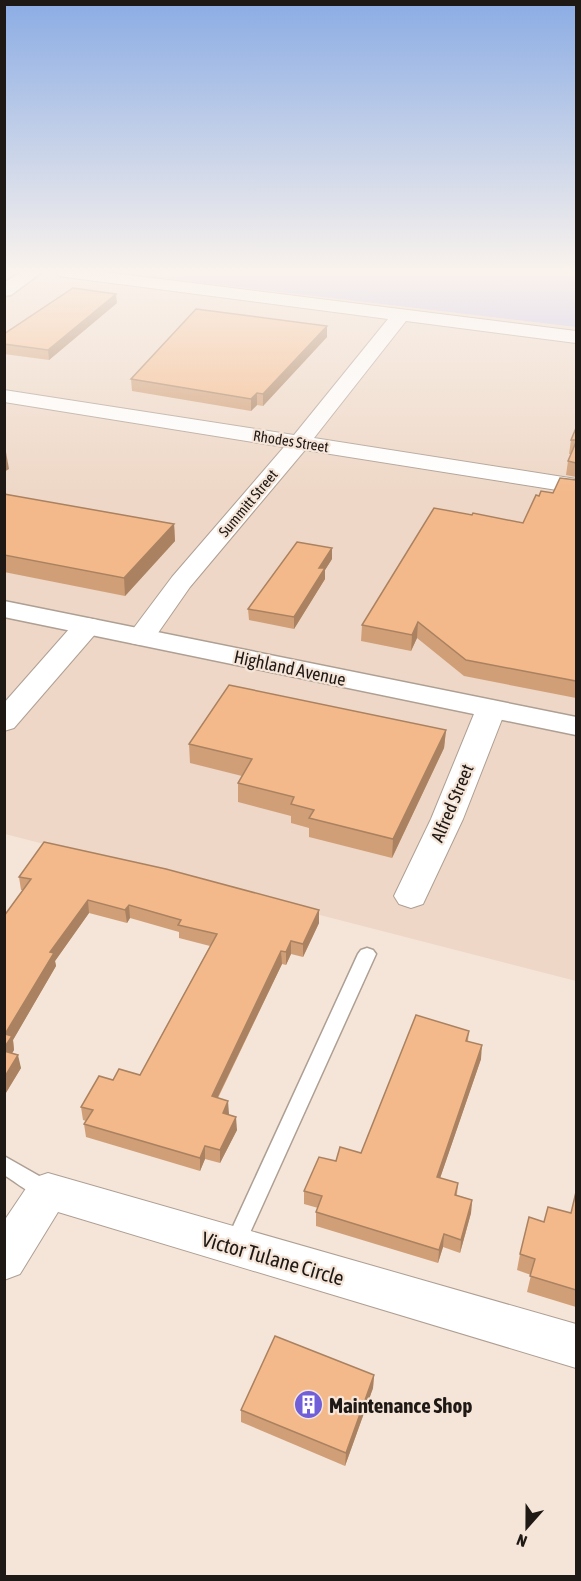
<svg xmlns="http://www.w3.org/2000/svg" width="581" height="1581" viewBox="0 0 581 1581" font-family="'Asap Condensed',sans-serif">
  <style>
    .built { fill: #eed7c6 }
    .green { fill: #bebded }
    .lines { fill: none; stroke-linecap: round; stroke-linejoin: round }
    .lane-casing { stroke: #ae9f93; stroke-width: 3 }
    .street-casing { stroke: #ae9f93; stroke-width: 2 }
    .secondary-casing { stroke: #ae9f93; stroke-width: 3 }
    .lane { fill: #fff; fill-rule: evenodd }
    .street { fill: #fff; fill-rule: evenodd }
    .secondary { fill: #fff; fill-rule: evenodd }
    .wall { fill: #d19f77 }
    .shaded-wall { fill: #aa8261 }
    .building { fill: #f3b98a; stroke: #aa8261; stroke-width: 1.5 }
    .labels { text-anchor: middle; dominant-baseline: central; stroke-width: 4.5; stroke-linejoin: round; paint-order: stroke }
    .far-street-label { font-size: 15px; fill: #1f1915; stroke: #f5e5d8 }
    .street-label { font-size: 18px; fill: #1f1915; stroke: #f5e5d8 }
    .near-street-label { font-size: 21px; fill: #1f1915; stroke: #f5e5d8 }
    .near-poi-label { font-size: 21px; font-weight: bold; fill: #1f1915; stroke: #f5e5d8; text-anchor: start }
  </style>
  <rect width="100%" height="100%" fill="#f5e5d8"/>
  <polygon class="built" points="4,272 111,272 576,327 576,981 5,834"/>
  <polygon class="green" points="111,272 576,272 576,327"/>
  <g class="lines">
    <defs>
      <g id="lane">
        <polygon points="367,948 373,950 376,954 244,1246 241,1253 234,1255 227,1253 224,1246 358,954 361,950"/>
        <path d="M4 1156 55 1185 58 1191 55 1197C39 1203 18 1183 4 1175Z"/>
      </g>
      <g id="street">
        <polygon points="56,272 105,272 576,331 576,343 406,321 314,438 576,479 576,493 305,450 190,587 151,643 141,645 131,643 127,637 172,577 284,447 4,402 4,390 294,435 388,319 65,277 59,276"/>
        <polygon points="87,618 97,620 100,626 97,632 14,728 4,731 4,703 77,620"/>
        <polygon points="491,700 501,703 506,709 463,819 423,904 411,908 399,904 394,896 431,819 476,709 481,703"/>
        <polygon points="48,1173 576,1324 576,1368 58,1212 20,1274 4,1280 4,1221 33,1178"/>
      </g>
      <g id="secondary">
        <polygon points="21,272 42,272 11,295 4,296 4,283"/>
        <polygon points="4,601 576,717 576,735 4,617"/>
      </g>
    </defs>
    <use href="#lane" class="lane-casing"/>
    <use href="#street" class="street-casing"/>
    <use href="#secondary" class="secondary-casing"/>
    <use href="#lane" class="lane"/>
    <use href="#street" class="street"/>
    <use href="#secondary" class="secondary"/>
  </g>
  <g class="wall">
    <polygon points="117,303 49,360 4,354 4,334"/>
    <polygon points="327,326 327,337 263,406 257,405 251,411 132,391 131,379"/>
    <polygon points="576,428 576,477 566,475 568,461 571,454 569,454 571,440"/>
    <polygon points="576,480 576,698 464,676 417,638 411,651 361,641 362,625 472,515 523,523 539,496 553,493"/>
    <polygon points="4,494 174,524 175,541 125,596 4,572"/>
    <polygon points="332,559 325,570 325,579 294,629 249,620 248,609"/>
    <polygon points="446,730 444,748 392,858 309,837 309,828 291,823 291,816 238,802 238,783 242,776 190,763 189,744"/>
    <polygon points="19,877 319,910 319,923 303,957 291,954 286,965 282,964 218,1098 229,1114 228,1115 237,1130 220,1163 205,1159 200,1171 86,1137 84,1124 86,1121 83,1120 81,1107 113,1080 140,1075 210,946 179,938 179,932 130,918 127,923 89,913 55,961 56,966 13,1040 14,1050 12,1053 21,1068 4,1096 4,916 23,890 21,890"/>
    <polygon points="469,1031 468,1041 481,1059 440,1178 458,1183 457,1195 472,1200 471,1213 460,1253 443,1247 438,1263 316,1226 316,1212 318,1208 304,1204 304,1191 336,1161 361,1153"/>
    <polygon points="576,1192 576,1307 527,1292 531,1275 517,1270 520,1254 544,1222 571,1213"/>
    <polygon points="374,1375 373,1388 345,1466 241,1422 241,1410"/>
  </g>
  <g class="shaded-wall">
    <polygon points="116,294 117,303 49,360 48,350"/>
    <polygon points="327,326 327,337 263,406 263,394"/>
    <polygon points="257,393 257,405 251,411 251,399"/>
    <polygon points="6,452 9,469 4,472 4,454"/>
    <polygon points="174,524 175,541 125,596 124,578"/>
    <polygon points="332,548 332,559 325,570 325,579 294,629 294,617 319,568"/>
    <polygon points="418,622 417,638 411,651 412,635"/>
    <polygon points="446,730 444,748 392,858 393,839"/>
    <polygon points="88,900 89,913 55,961 56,966 13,1040 14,1050 6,1063 4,1058 5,1034 50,952"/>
    <polygon points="129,905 130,918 127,923 125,910"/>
    <polygon points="319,910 319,923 303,957 303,944"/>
    <polygon points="291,941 291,954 286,965 286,952"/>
    <polygon points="281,951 282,964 212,1109 212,1096"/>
    <polygon points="482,1045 481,1059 436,1190 437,1177"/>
    <polygon points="18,1055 21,1068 4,1096 4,1078"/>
    <polygon points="228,1101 229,1114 223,1127 223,1113"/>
    <polygon points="236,1117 237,1130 220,1163 220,1150"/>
    <polygon points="205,1146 205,1159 200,1171 200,1158"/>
    <polygon points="472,1200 471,1213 460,1253 461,1240"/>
    <polygon points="444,1234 443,1247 438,1263 439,1250"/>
    <polygon points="374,1375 373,1388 345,1466 346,1453"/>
  </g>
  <g class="building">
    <polygon points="73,288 116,294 48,350 4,344 4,334"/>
    <polygon points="196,309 327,326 263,394 257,393 251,399 131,379"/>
    <polygon points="576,428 576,440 571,440"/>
    <polygon points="576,442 576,463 568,461"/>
    <polygon points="560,478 576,480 576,681 466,660 418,622 412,635 362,625 434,508 472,515 473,513 523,523 536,495 539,496 541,491 553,493"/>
    <polygon points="4,494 174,524 124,578 4,555"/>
    <polygon points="297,542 332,548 319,568 325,568 294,617 248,609"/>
    <polygon points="229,685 446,730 393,839 309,818 314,810 291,804 294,797 238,783 252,759 189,744"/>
    <polygon points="44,842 166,869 319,910 303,944 291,941 286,952 281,951 212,1096 228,1101 223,1113 236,1117 220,1150 205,1146 200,1158 84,1124 93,1110 81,1107 99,1076 113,1080 119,1069 140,1075 217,934 178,925 181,920 129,905 125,910 88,900 50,952 54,953 5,1034 12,1036 4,1048 4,916 31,879 19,877"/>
    <polygon points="416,1015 469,1031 466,1041 482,1045 437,1177 458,1183 455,1195 472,1200 461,1240 444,1234 439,1250 316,1212 322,1196 304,1191 319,1157 336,1161 340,1147 361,1153"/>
    <polygon points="4,1051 18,1055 4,1078"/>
    <polygon points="576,1192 576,1290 530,1276 535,1259 520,1254 529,1217 544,1222 548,1207 571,1213"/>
    <polygon points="275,1336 374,1375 346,1453 241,1410"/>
  </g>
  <linearGradient id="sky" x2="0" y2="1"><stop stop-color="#8bace4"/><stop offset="0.55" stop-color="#faf3ed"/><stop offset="1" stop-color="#faf3ed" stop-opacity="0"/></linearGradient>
  <rect width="581" height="493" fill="url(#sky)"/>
  <defs>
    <symbol id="building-disc" viewBox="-11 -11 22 22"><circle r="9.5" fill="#715fda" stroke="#f5e5d8"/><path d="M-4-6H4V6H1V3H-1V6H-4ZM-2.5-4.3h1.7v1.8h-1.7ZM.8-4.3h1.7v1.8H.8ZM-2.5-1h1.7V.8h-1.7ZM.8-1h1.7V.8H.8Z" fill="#fff"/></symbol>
  </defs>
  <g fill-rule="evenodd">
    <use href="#building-disc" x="292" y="1388" width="33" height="33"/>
  </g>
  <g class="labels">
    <g class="far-street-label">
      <text transform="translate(291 441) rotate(9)">Rhodes Street</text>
      <text transform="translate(248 503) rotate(-50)">Summitt Street</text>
    </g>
    <g class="street-label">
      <text transform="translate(290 668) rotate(12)">Highland Avenue</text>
      <text transform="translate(452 803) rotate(-67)">Alfred Street</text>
    </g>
    <g class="near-street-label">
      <text transform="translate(273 1258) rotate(16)">Victor Tulane Circle</text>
    </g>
    <g class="near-poi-label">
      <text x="329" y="1405">Maintenance Shop</text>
    </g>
  </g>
  <rect width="581" height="1581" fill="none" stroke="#1f1915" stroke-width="12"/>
  <g transform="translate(527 1527) rotate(201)" stroke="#f5e5d8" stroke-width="4.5" paint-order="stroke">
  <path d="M0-4.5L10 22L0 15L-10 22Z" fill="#1f1915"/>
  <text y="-9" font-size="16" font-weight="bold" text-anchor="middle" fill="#1f1915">N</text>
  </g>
</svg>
